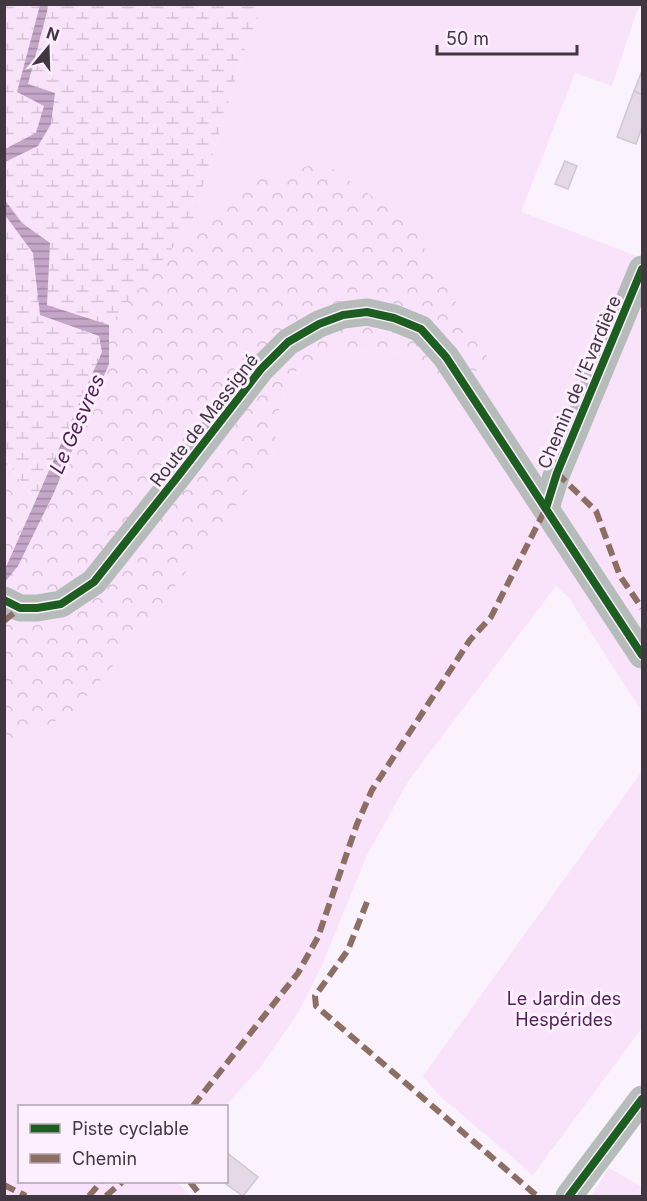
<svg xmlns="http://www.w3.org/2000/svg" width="647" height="1201" viewBox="0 0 647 1201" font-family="Inter,sans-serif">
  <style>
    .green { fill: #f9e3fb }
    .forest { fill: url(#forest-crowns) }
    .wetland { fill: url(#wetland-marsh) }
    .water { fill: url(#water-rules) }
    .building { fill: #e5d9e7; stroke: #cfc7d1; stroke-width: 1.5 }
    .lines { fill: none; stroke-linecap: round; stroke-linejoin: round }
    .minor { stroke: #b6bcba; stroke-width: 27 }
    .quiet { stroke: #8d6e63; stroke-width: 6; stroke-dasharray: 12 6; stroke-linecap: butt }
    .cycleway-casing { stroke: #fdefff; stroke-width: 11 }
    .cycleway { stroke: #1b5e20; stroke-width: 8 }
    .labels { text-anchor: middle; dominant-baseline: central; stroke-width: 6; stroke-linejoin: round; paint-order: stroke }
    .street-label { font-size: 18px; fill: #403741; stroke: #fdefff }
    .park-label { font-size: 18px; fill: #522058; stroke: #fdefff }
    .water-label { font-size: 20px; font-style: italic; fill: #4f1d55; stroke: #fdefff }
  </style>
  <defs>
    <pattern id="forest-crowns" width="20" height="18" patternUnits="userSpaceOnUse" patternTransform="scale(1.5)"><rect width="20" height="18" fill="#f9e3fb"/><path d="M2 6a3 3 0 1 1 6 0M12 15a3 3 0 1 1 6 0" fill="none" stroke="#d6c3d8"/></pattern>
    <pattern id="wetland-marsh" width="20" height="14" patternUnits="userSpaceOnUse" patternTransform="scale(1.5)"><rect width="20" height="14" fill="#f9e3fb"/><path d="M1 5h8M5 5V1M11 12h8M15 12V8" fill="none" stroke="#d6c3d8"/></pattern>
    <pattern id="water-rules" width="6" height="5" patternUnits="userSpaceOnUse" patternTransform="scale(1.5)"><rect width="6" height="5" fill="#c4a6c8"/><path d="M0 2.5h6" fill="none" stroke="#a188a4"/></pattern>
  </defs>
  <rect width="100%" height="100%" fill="#faf2fc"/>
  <g class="green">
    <polygon points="263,5 641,5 637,11 612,86 575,73 521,212 642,258 642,712 569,598 556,586 409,780 367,855 322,965 299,1011 260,1068 225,1106 20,1106 20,1182 177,1182 191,1196 5,1196 5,748 74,711 273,456 280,406 293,373 337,348 401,354 447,387 251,178 191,226 246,45"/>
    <polygon points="642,771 642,1028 533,1175 440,1096 423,1076"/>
    <polygon points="609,1168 642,1187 642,1196 591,1196"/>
  </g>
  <g class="forest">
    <polygon points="324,163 409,222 491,363 447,387 401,354 337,348 293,373 280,406 273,456 134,641 74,711 5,748 5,582 18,566 53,495 109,364 109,325 191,226 251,178"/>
    <polygon points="4,459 35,501 5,569 4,569"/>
  </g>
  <polygon class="wetland" points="4,5 263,5 246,45 191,226 109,325 102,352 35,501 5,459"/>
  <g class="water">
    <polygon points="40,5 48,5 47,12 28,84 55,93 51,124 38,146 5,162 5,149 36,133 44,106 17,92"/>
    <polygon points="4,199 22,223 50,243 47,305 109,325 109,364 53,495 18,566 5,582 5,569 102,352 99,336 40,315 33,253 5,215"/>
  </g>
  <g class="building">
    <polygon points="642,71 642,95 634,91"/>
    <polygon points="634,91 642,95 642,127 636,144 617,137"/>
    <polygon points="565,161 577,166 568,189 555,184"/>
    <polygon points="226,1152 258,1177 243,1196 223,1182 226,1182"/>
  </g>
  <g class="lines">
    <g class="minor">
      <polyline points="546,508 557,473 642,269"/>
      <polyline points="4,600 20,608 37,608 61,604 94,582 175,480 261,369 288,342 319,324 343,315 367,312 394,318 421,329 446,357 642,655"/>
      <polyline points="569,1196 642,1099"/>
    </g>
    <g class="quiet">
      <polyline points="557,473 596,511 620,576 642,608"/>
      <polyline points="4,621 20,608"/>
      <polyline points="367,902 348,950 315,996 316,1006 537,1196"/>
      <polyline points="193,1106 298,973 318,937 357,824 372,790 470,640 491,617 546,508"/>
      <polyline points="190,1182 201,1196"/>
      <polyline points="4,1185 26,1196"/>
      <polyline points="89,1196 101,1182"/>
      <polyline points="106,1196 122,1182"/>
    </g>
    <defs>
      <g id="cycleway">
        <polyline points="546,508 557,473 642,269"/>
        <polyline points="4,600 20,608 37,608 61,604 94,582 175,480 261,369 288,342 319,324 343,315 367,312 394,318 421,329 446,357 642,655"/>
        <polyline points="569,1196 642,1099"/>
      </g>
    </defs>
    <use href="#cycleway" class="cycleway-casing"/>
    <use href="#cycleway" class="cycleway"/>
  </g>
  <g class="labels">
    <g class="street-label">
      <text transform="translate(579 382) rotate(-67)">Chemin de l’Evardière</text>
      <text transform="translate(204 420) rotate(-52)">Route de Massigné</text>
    </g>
    <g class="park-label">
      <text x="564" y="998">Le Jardin des<tspan x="564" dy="21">Hespérides</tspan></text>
    </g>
    <g class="water-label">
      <text transform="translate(77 424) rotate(-66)">Le Gesvres</text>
    </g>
  </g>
  <rect width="647" height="1201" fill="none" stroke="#403741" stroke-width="12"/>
  <rect x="18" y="1105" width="210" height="78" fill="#fdefff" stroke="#b1a5b3" stroke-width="1.5"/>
  <rect x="30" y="1124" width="30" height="9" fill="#1b5e20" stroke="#b1a5b3" stroke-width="1.5"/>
  <text x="72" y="1135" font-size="18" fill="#403741">Piste cyclable</text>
  <rect x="30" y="1154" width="30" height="9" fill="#8d6e63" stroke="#b1a5b3" stroke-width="1.5"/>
  <text x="72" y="1165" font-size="18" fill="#403741">Chemin</text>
  <g transform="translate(48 48) rotate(19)" stroke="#fdefff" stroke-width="4.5" paint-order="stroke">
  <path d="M0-4.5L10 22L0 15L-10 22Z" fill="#403741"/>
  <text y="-9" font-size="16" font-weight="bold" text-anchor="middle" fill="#403741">N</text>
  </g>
  <path d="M437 45v9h140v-9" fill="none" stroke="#403741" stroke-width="3"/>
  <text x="446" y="45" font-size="18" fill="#403741" stroke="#fdefff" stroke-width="4.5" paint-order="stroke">50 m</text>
</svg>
